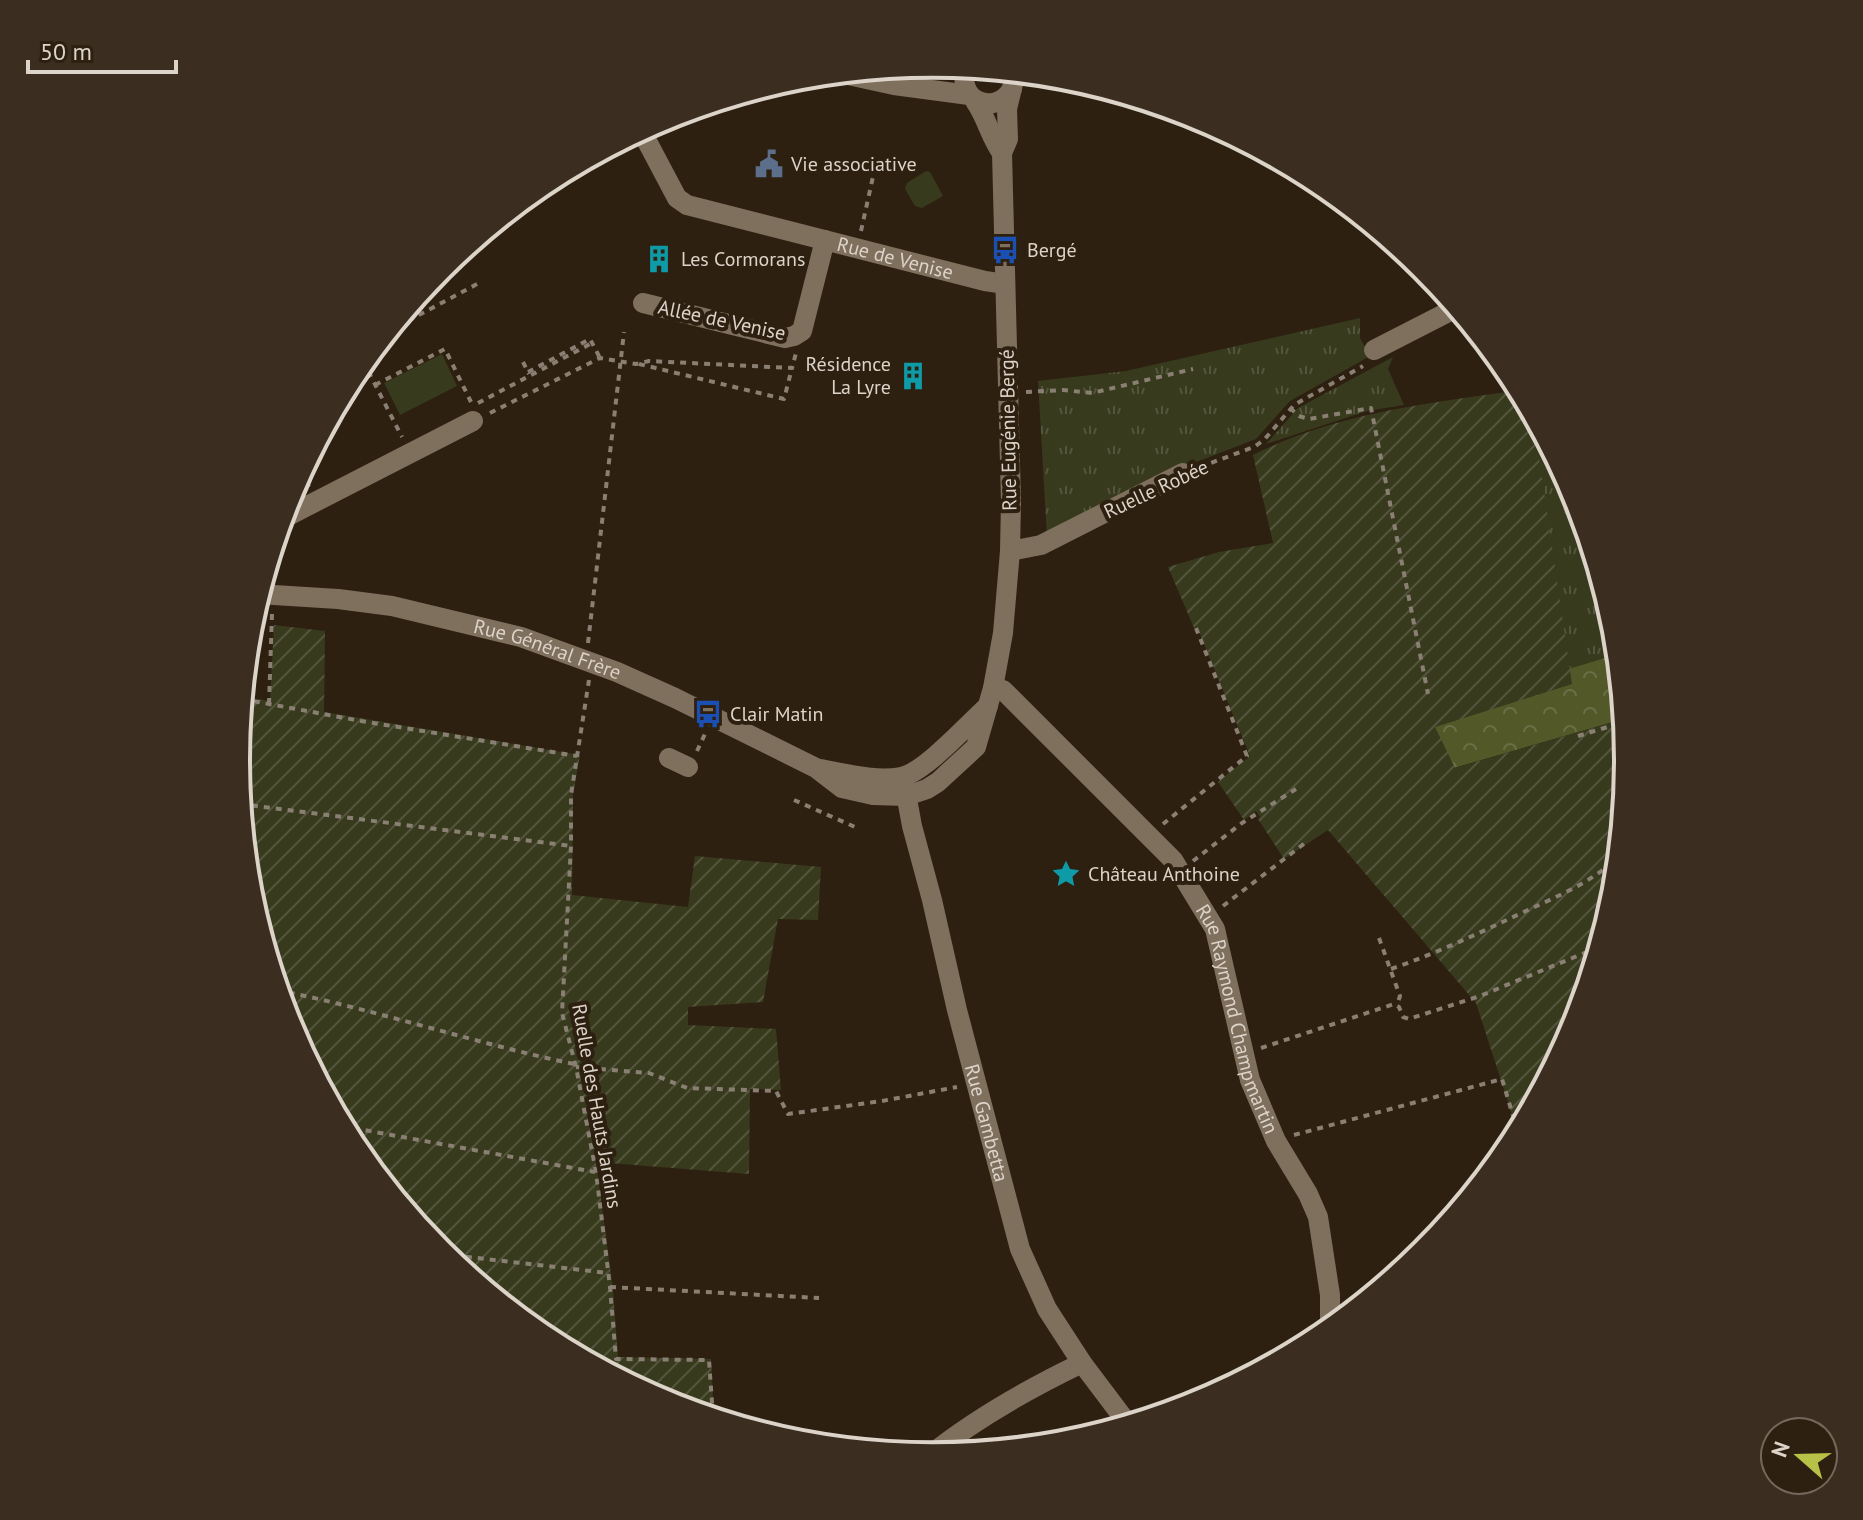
<svg xmlns="http://www.w3.org/2000/svg" width="1863" height="1520" viewBox="0 0 1863 1520" font-family="'PT Sans',sans-serif">
  <style>
    .grass { fill: url(#grass-tufts) }
    .forest { fill: url(#forest-crowns) }
    .park { fill: #373a1c }
    .garden { fill: url(#garden-furrows) }
    .lines { fill: none; stroke-linecap: round; stroke-linejoin: round }
    .path { stroke: #8a7f73; stroke-width: 4; stroke-dasharray: 6 6; stroke-linecap: butt }
    .minor { stroke: #7f6f5d; stroke-width: 20 }
    .labels { text-anchor: middle; dominant-baseline: central; stroke-width: 8; stroke-linejoin: round; paint-order: stroke }
    .poi-label { font-size: 20px; fill: #dcd3c9; stroke: #2d2011; text-anchor: start }
    .street-label { font-size: 20px; fill: #dcd3c9; stroke: #2d2011 }
    .rim { fill: none; stroke: #dcd3c9; stroke-width: 4 }
  </style>
  <defs>
    <pattern id="grass-tufts" width="24" height="20" patternUnits="userSpaceOnUse" patternTransform="scale(2)"><rect width="24" height="20" fill="#373a1c"/><path d="M3 7l-1-3M5 7V3M7 7l1-3M15 17l-1-3M17 17v-4M19 17l1-3" fill="none" stroke="#53563c"/></pattern>
    <pattern id="forest-crowns" width="20" height="18" patternUnits="userSpaceOnUse" patternTransform="scale(2)"><rect width="20" height="18" fill="#535829"/><path d="M2 6a3 3 0 1 1 6 0M12 15a3 3 0 1 1 6 0" fill="none" stroke="#6b6f47"/></pattern>
    <pattern id="garden-furrows" width="10" height="10" patternUnits="userSpaceOnUse" patternTransform="scale(2)"><rect width="10" height="10" fill="#373a1c"/><path d="M-1 1l2-2M0 10L10 0M9 11l2-2" fill="none" stroke="#53563c"/></pattern>
  </defs>
  <rect width="100%" height="100%" fill="#2d2011"/>
  <g class="grass">
    <polygon points="1360,318 1360,338 1370,356 1290,401 1256,439 1181,468 1047,537 1038,381 1126,371"/>
    <polygon points="1393,357 1388,369 1404,405 1367,411 1266,444 1298,408"/>
    <polygon points="1533,416 1575,494 1614,625 1615,655 1568,669"/>
  </g>
  <polygon class="forest" points="1615,637 1621,699 1620,720 1454,768 1434,727 1571,684 1568,669 1615,655"/>
  <g class="park">
    <polygon points="926,171 930,172 943,196 922,208 915,206 905,189 907,183"/>
    <polygon points="442,354 457,386 400,415 384,383"/>
  </g>
  <g class="garden">
    <path d="M1519 390 1533 416 1572 684 1435 727 1455 768 1620 720 1627 760 1614 896 1574 1027 1518 1133 1476 1003 1328 830 1284 859 1258 819 1260 817 1256 811 1244 820 1218 782 1250 756 1197 627 1194 628 1168 567 1219 552 1273 543 1253 455C1338 412 1427 404 1519 390Z"/>
    <polygon points="274,625 325,631 324,712 580,755 573,795 572,895 688,907 695,856 821,867 818,920 778,919 763,1002 688,1007 688,1025 776,1029 781,1090 750,1089 749,1174 596,1162 613,1289 618,1357 711,1359 714,1418 665,1403 544,1338 439,1252 353,1146 288,1026 249,895 236,760 242,697 270,701"/>
  </g>
  <g class="lines">
    <g class="path">
      <polyline points="861,231 876,163"/>
      <polyline points="387,332 479,283"/>
      <polyline points="363,361 402,437"/>
      <polyline points="523,362 529,374"/>
      <polyline points="639,364 784,399 792,368"/>
      <polyline points="528,372 590,339 600,358"/>
      <polyline points="375,385 445,349 471,402"/>
      <polyline points="1026,392 1063,390 1092,393 1193,369"/>
      <polyline points="478,403 592,343"/>
      <polyline points="1290,408 1299,416 1309,419 1371,408 1428,694"/>
      <polyline points="490,413 600,358 636,364 649,361 792,368 796,353"/>
      <polyline points="1200,467 1254,447 1264,440 1294,405 1363,366"/>
      <polyline points="301,471 309,487"/>
      <polyline points="588,643 624,332"/>
      <polyline points="589,680 571,795 571,846 562,1013 576,1067 596,1172 610,1287 616,1359 709,1360 713,1417"/>
      <polyline points="242,699 361,721 577,756"/>
      <polyline points="269,704 272,614"/>
      <polyline points="1578,736 1624,722"/>
      <polyline points="697,751 705,734"/>
      <polyline points="794,800 855,827"/>
      <polyline points="240,804 571,846"/>
      <polyline points="1163,824 1247,756 1196,628"/>
      <polyline points="1193,861 1242,823 1296,789"/>
      <polyline points="1223,906 1305,843"/>
      <polyline points="1379,938 1400,996 1397,1005"/>
      <path d="M1391 969C1440 952 1481 932 1528 910 1558 896 1594 881 1618 857"/>
      <path d="M277 990C377 1010 474 1043 574 1064"/>
      <polyline points="1261,1048 1394,1004 1399,1007 1403,1017 1409,1019 1480,996 1599,947"/>
      <polyline points="576,1067 649,1073 687,1088 776,1091 788,1114 882,1101 957,1087"/>
      <polyline points="342,1126 595,1172"/>
      <polyline points="1294,1135 1502,1079 1514,1119 1528,1114"/>
      <polyline points="442,1254 608,1273"/>
      <polyline points="610,1287 819,1298"/>
    </g>
    <g class="minor">
      <polyline points="909,66 954,70 963,67"/>
      <path d="M967 67C954 99 994 118 1012 89"/>
      <polyline points="839,73 894,85 969,95"/>
      <path d="M975 101C987 118 990 137 1002 153"/>
      <path id="s1" d="M641 130 677 198 687 205 985 281 1005 284"/>
      <polyline points="643,303 785,338 794,336 802,331 825,240"/>
      <polyline points="1374,350 1456,308"/>
      <polyline points="280,520 473,421"/>
      <polyline points="1010,551 1041,545 1183,473"/>
      <path id="s2" d="M258 594 338 599 392 606 521 637 617 672 675 698 816 768 842 788 873 795 906 796 927 789 938 782 976 747 993 688 1003 633 1010 551 1011 502 1002 153 1008 139 1007 109 1014 80 1012 72"/>
      <path id="s3" d="M993 688 1003 690 1173 860 1215 929 1250 1080 1276 1141 1308 1194 1318 1217 1330 1295V1329"/>
      <polyline points="669,758 688,767"/>
      <path d="M819 769C845 773 875 782 901 777 924 773 969 723 988 706"/>
      <path id="s4" d="M903 777 912 826 932 900 957 1010 1020 1249 1047 1309 1082 1363 1128 1424"/>
      <polyline points="1166,1413 1174,1408 1190,1406"/>
      <path d="M929 1456C976 1418 1028 1389 1082 1363"/>
    </g>
  </g>
  <defs>
    <symbol id="civic-bare" viewBox="-9 -9 18 18"><path d="M-.6-6.5H3V-4.5H.6V-3L4-1V1h2V6H-6V1h2V-1L-.6-3ZM-1.2 2.5V6h2.4V2.5Z" fill="#5c6f8a" stroke="#2d2011" stroke-width="2.5" paint-order="stroke"/></symbol>
    <symbol id="bus-bare" viewBox="-9 -9 18 18"><path d="M-5-6H5V4H4V6H2V4H-2V6H-4V4H-5ZM-3.5-4V0h7V-4ZM-3.5 1.2v1.5H-2V1.2ZM2 1.2v1.5H3.5V1.2Z" fill="#1a4fb4" stroke="#2d2011" stroke-width="2.5" paint-order="stroke"/></symbol>
    <symbol id="building-bare" viewBox="-9 -9 18 18"><path d="M-4-6H4V6H1V3H-1V6H-4ZM-2.5-4.3h1.7v1.8h-1.7ZM.8-4.3h1.7v1.8H.8ZM-2.5-1h1.7V.8h-1.7ZM.8-1h1.7V.8H.8Z" fill="#0f9aa8" stroke="#2d2011" stroke-width="2.5" paint-order="stroke"/></symbol>
    <symbol id="sight-bare" viewBox="-9 -9 18 18"><path d="M0-6L1.8-2.2L6-1.7L2.9 1.2L3.7 5.4L0 3.3L-3.7 5.4L-2.9 1.2L-6-1.7L-1.8-2.2Z" fill="#0f9aa8" stroke="#2d2011" stroke-width="2.5" paint-order="stroke"/></symbol>
  </defs>
  <g fill-rule="evenodd">
    <use href="#civic-bare" x="749" y="144" width="40" height="40"/>
    <use href="#bus-bare" x="985" y="230" width="40" height="40"/>
    <use href="#building-bare" x="639" y="239" width="40" height="40"/>
    <use href="#building-bare" x="893" y="356" width="40" height="40"/>
    <use href="#bus-bare" x="688" y="694" width="40" height="40"/>
    <use href="#sight-bare" x="1046" y="854" width="40" height="40"/>
  </g>
  <g class="labels">
    <g class="poi-label">
      <text x="791" y="164">Vie associative</text>
      <text x="1027" y="250">Bergé</text>
      <text x="681" y="259">Les Cormorans</text>
      <text x="891" y="364" text-anchor="end">Résidence<tspan x="891" dy="23">La Lyre</tspan></text>
      <text x="730" y="714">Clair Matin</text>
      <text x="1088" y="874">Château Anthoine</text>
    </g>
    <g class="street-label">
      <text stroke="none"><textPath href="#s1" startOffset="304">Rue de Venise</textPath></text>
      <text transform="translate(722 320) rotate(12)">Allée de Venise</text>
      <text transform="translate(1008 430) rotate(-91)">Rue Eugénie Bergé</text>
      <text transform="translate(1156 489) rotate(-25)">Ruelle Robée</text>
      <text stroke="none"><textPath href="#s2" startOffset="296">Rue Général Frère</textPath></text>
      <text stroke="none"><textPath href="#s3" startOffset="424">Rue Raymond Champmartin</textPath></text>
      <text transform="translate(597 1106) rotate(80)">Ruelle des Hauts Jardins</text>
      <text stroke="none"><textPath href="#s4" startOffset="356">Rue Gambetta</textPath></text>
    </g>
  </g>
  <path d="M0 0H1863V1520H0ZM250 760a682 682 0 1 1 1364 0a682 682 0 1 1-1364 0Z" fill="#3b2e20" fill-rule="evenodd"/>
  <path class="rim" d="M250 760a682 682 0 1 1 1364 0a682 682 0 1 1-1364 0Z"/>
  <g transform="translate(1799 1456) rotate(290)"><circle r="38" fill="#2d2011" stroke="#73685b" stroke-width="2"/>
  <path d="M0-6L14 30L0 20L-14 30Z" fill="#b7c148"/>
  <text y="-12" font-size="22" font-weight="bold" text-anchor="middle" fill="#dcd3c9">N</text>
  </g>
  <path d="M28 60v12h148v-12" fill="none" stroke="#dcd3c9" stroke-width="4"/>
  <text x="40" y="60" font-size="24" fill="#dcd3c9" stroke="#2d2011" stroke-width="6" paint-order="stroke">50 m</text>
</svg>
